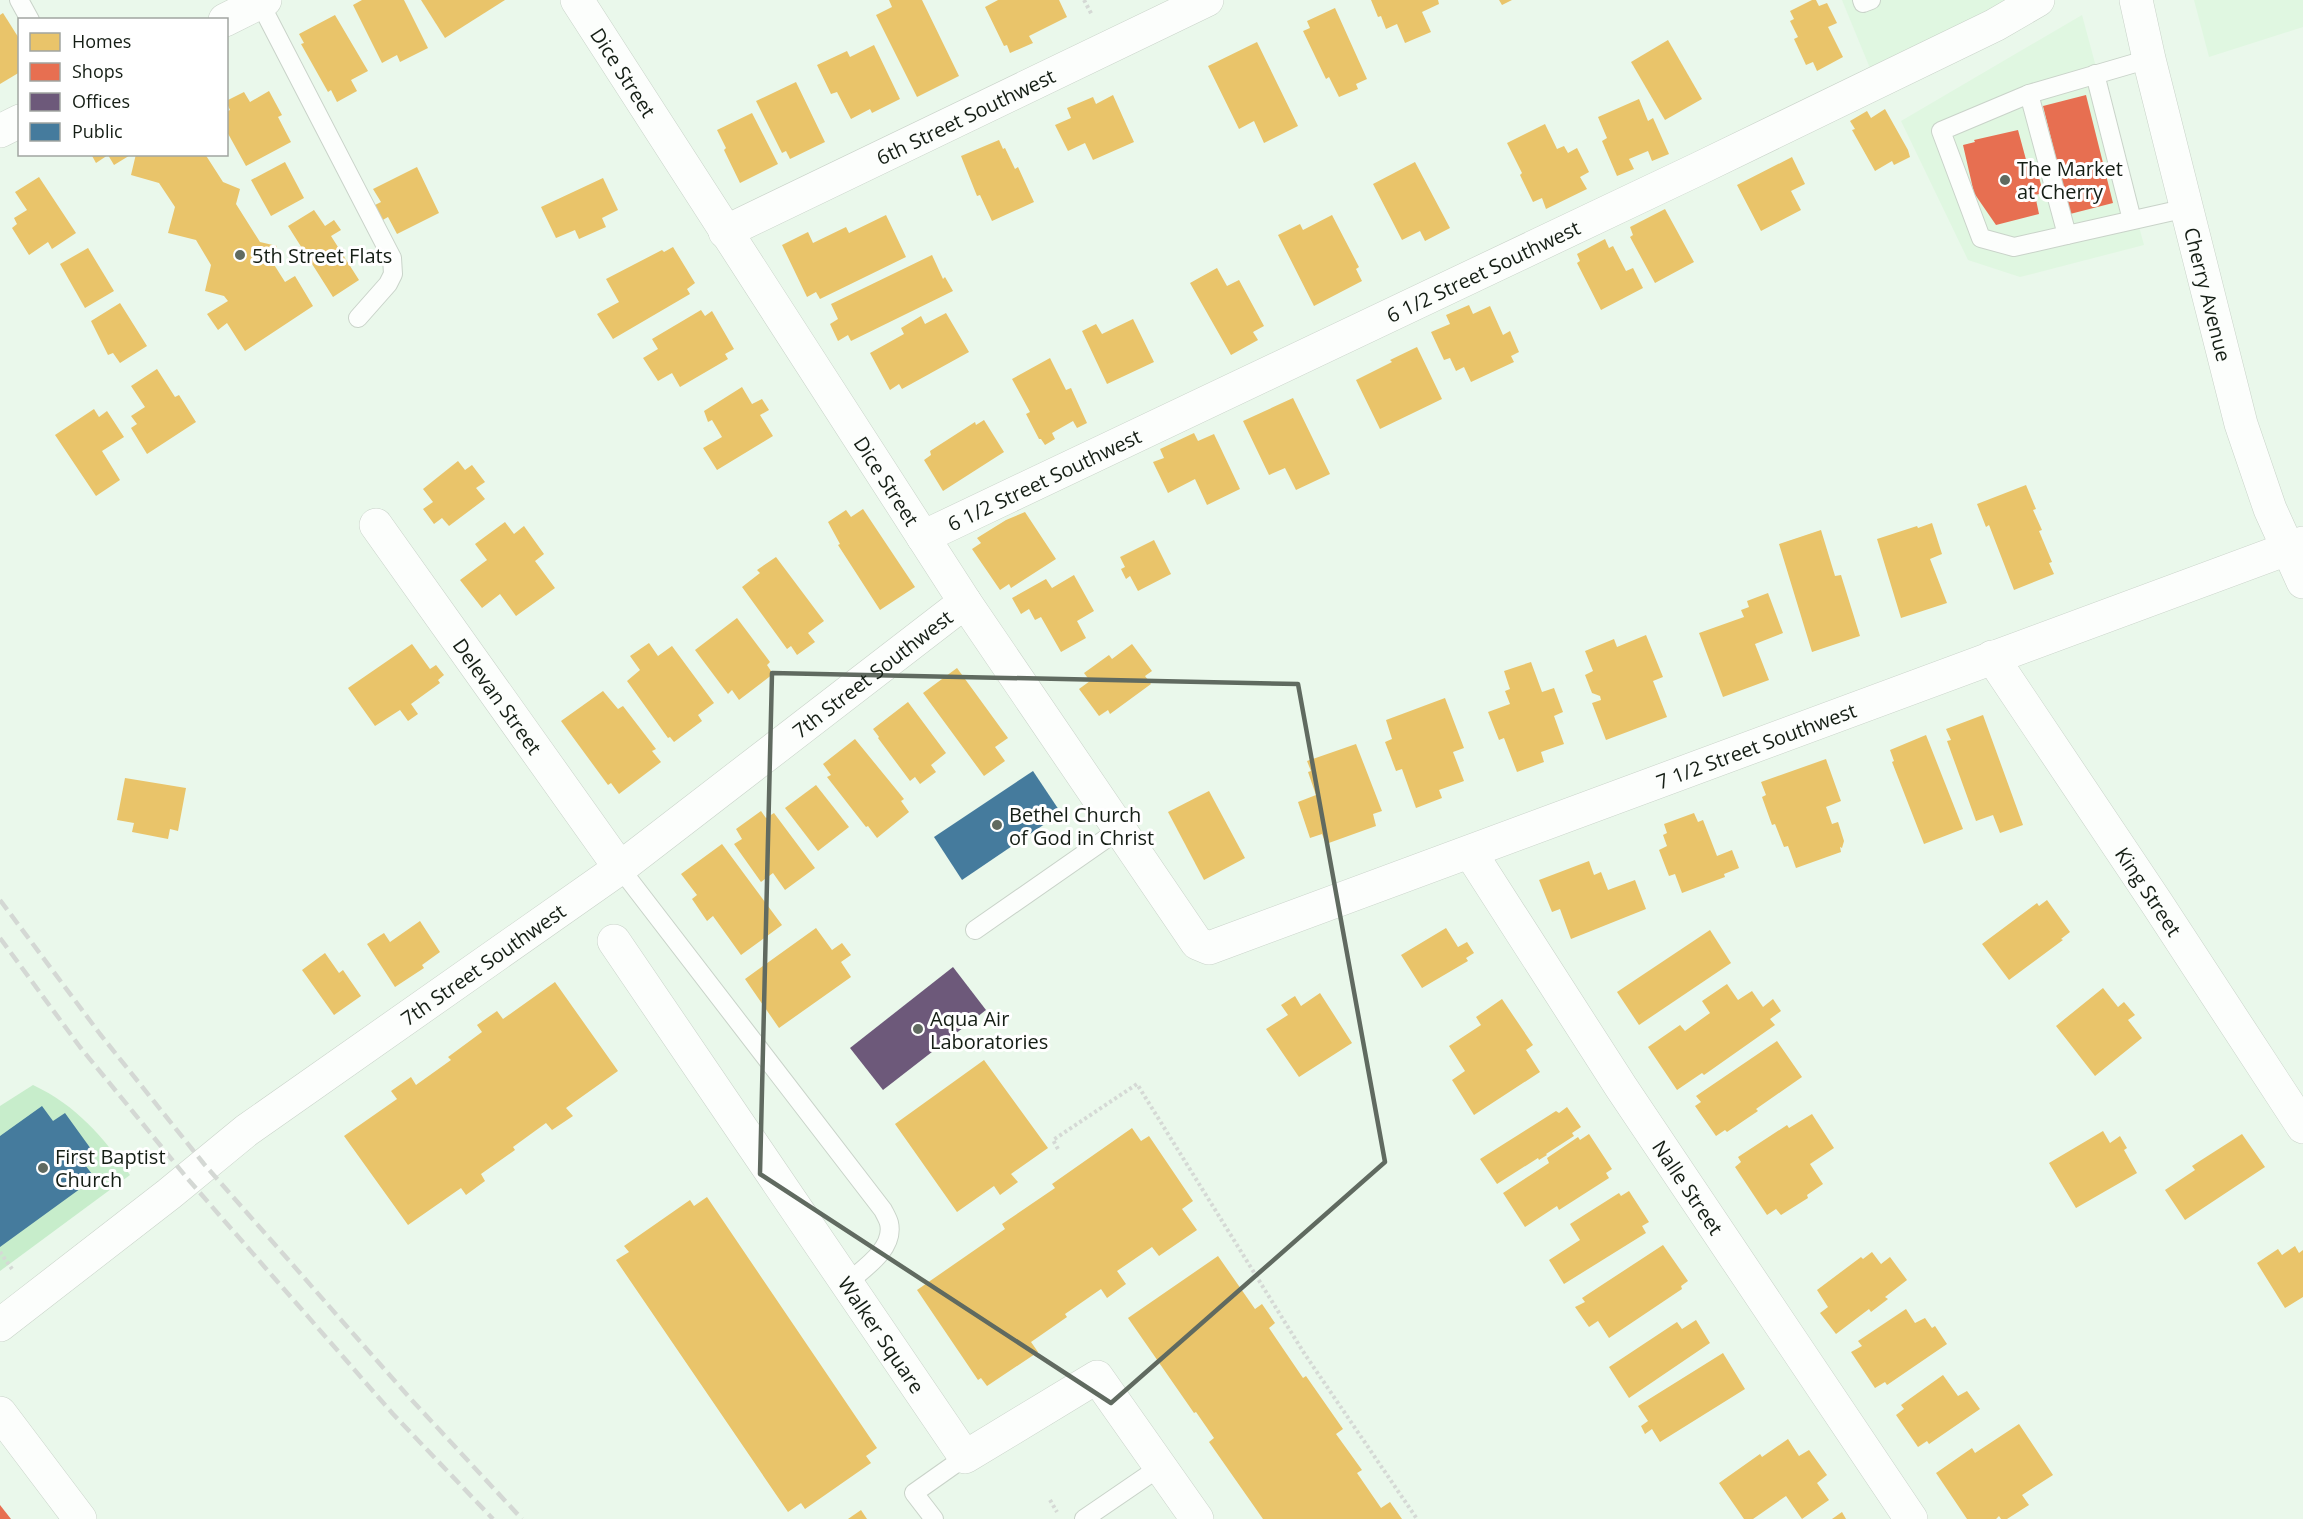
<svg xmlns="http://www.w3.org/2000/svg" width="2303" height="1519" viewBox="0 0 2303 1519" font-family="'Open Sans',sans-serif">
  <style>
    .built { fill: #e0f7e1 }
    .green { fill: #c7edcb }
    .homes { fill: #e9c46a }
    .shops { fill: #e76f51 }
    .offices { fill: #6d597a }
    .public { fill: #457b9d }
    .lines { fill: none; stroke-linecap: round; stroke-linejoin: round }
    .lane-casing { stroke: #c9d3c9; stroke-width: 20 }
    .street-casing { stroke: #c9d3c9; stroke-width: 34 }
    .secondary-casing { stroke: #c9d3c9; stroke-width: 34 }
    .primary-casing { stroke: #c9d3c9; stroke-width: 34 }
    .path { stroke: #d5d9d5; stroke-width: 4; stroke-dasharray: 3 3; stroke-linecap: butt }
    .lane { stroke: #fcfefc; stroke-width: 18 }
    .street { stroke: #fcfefc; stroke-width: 33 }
    .secondary { stroke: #fcfefc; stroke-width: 33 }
    .primary { stroke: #fcfefc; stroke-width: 33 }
    .rail { stroke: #d4d8d4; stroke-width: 4.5; stroke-dasharray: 12 6; stroke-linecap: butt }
    .marked { fill: none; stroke: #606a60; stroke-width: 4.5; stroke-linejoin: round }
    .poi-dot { fill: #606a60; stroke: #fff; stroke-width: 2 }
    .labels { text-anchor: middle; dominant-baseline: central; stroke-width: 6; stroke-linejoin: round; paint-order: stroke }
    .street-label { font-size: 20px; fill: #151e15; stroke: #fff }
    .poi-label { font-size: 20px; fill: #151e15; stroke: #fff; text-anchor: start }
  </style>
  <rect width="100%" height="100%" fill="#eaf8eb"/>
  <g class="built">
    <polygon points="1842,0 2026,0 1872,73"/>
    <polygon points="2194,0 2303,0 2303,27 2209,57"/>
    <polygon points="2082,15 2144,245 2020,277 1968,260 1901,121"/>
  </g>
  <path class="green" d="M33 1085C76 1105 103 1137 130 1175L0 1271V1106Z"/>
  <g class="homes">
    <polygon points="362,0 404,0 428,48 400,62 397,55 382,63 353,5"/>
    <polygon points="421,0 505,0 445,38"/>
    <polygon points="889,0 922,0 959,76 917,97 876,15 892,7"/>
    <polygon points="998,0 1059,0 1067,17 1029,36 1033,43 1010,53 1007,45 1004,46 985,7"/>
    <polygon points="1371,0 1438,0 1439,4 1422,12 1431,32 1405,43 1397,24 1386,29 1381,16 1378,17"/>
    <polygon points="1499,0 1512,0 1502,5"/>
    <polygon points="1812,0 1816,0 1819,6 1827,3 1837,23 1828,27 1843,57 1817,71 1813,62 1806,65 1794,39 1798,37 1790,21 1794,19 1790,11"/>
    <polygon points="1335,8 1367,79 1356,84 1358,89 1339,97 1329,77 1326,79 1303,31 1310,28 1307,21"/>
    <polygon points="3,13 20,40 20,72 0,84 0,15"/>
    <polygon points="335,15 368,71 351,80 357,91 337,102 331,90 328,92 301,44 304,43 299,34"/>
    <polygon points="1668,40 1702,99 1665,120 1631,62"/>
    <polygon points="1257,42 1298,126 1264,143 1254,121 1239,129 1208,66"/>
    <polygon points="874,45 900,99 872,113 870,109 851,119 837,92 831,94 817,65 847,51 850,57"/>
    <polygon points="796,82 825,142 790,159 786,151 782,153 756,101"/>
    <polygon points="269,91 282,115 278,117 291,142 246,166 226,130 226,112 230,110 226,101 244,92 250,102"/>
    <polygon points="1113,95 1134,142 1093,160 1085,143 1068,151 1055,125 1071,118 1067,108 1093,97 1096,104"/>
    <polygon points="1639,99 1648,121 1653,118 1669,154 1652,161 1648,151 1629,159 1634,169 1617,176 1602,141 1607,138 1598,117"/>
    <polygon points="1885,109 1908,150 1910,157 1894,165 1892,161 1875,171 1852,130 1855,129 1850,121 1867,111 1871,118"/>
    <polygon points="752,113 778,164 740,183 724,150 726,148 717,130"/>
    <polygon points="1545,124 1557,149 1564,146 1568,153 1577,148 1589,172 1580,177 1587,189 1546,209 1542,198 1533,202 1520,175 1522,173 1507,143"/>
    <polygon points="999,140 1003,149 1005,148 1015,169 1018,167 1034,202 992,221 980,195 977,196 961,156"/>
    <polygon points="91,154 132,154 114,165 108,155 96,163"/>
    <polygon points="136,154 205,154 223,182 240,189 236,204 260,242 277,246 273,263 285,282 295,276 313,306 245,351 227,323 218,330 207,314 228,301 224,296 205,291 211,265 196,240 168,233 175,207 159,183 131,175"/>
    <polygon points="1792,157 1805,184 1791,191 1801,210 1761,231 1737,185"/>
    <polygon points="285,162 304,198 271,216 251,180"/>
    <polygon points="1415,162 1450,228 1425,241 1420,231 1402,240 1373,184"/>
    <polygon points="417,167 439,213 397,234 388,217 381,221 373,206 381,202 373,189"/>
    <polygon points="39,177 76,233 52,249 48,242 29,255 12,228 17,224 14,218 27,210 15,192"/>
    <polygon points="603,178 618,210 602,218 606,227 579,239 575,230 556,238 541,207"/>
    <polygon points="1665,209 1694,262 1655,283 1630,237 1633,235 1630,227"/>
    <polygon points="314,210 325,226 334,220 341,230 331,236 359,280 333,297 288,226"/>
    <polygon points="886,215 906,257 820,299 816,292 807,297 782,245 808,232 813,243 846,227 849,233"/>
    <polygon points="1332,215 1359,267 1356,269 1362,281 1314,306 1278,235 1300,224 1303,230"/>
    <polygon points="1605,239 1609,248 1613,246 1626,271 1633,268 1643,288 1601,310 1577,263 1580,261 1577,254"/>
    <polygon points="673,247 695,283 687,289 690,294 613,339 597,314 619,302 606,279 662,250 664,252"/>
    <polygon points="88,248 114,291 85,308 60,264"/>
    <polygon points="932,255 943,279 945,277 953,291 851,341 848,335 838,341 830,324 838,319 831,304"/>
    <polygon points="1217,268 1227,286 1239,280 1264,326 1253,332 1258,340 1231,355 1190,283"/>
    <polygon points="120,303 147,346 120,363 113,353 108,355 91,321"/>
    <polygon points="1469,305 1473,314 1490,306 1503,335 1510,331 1519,352 1511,356 1514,362 1471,382 1464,367 1456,371 1450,358 1444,360 1431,332 1450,324 1446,315"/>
    <polygon points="701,310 705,316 712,311 734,349 725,354 728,359 680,387 672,373 658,381 643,358 658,349 652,339"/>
    <polygon points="946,313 969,352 902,389 899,384 890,390 870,353 904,334 901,328 921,316 925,324"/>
    <polygon points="1133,319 1154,362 1107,384 1082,331 1096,324 1102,334"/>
    <polygon points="1417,347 1442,399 1380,429 1356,380 1392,362 1390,360"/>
    <polygon points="1050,358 1066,390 1071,388 1087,423 1077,428 1073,421 1052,433 1055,439 1045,445 1041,439 1039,439 1026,414 1030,412 1012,379"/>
    <polygon points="157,369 175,397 179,395 196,422 147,454 131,428 137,424 131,416 145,407 131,386"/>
    <polygon points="742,387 752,404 762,399 769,410 760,415 773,436 717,470 703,448 722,437 712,420 708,422 704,411"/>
    <polygon points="1293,398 1330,474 1296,490 1285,468 1269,475 1243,421"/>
    <polygon points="94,409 99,417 107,411 124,437 102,451 120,480 96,496 55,435"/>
    <polygon points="984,420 1004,452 943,491 924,460 931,455 930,451 975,422 976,425"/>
    <polygon points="1194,433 1198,441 1214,434 1240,489 1207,505 1195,479 1168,493 1153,462 1164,458 1160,449"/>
    <polygon points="458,461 465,470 472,465 485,482 476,488 485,499 449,526 442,518 434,524 423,509 433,502 423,489"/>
    <polygon points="2026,485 2036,509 2033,510 2042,530 2039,531 2052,562 2049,563 2054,574 2014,590 1989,525 1986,527 1977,504"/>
    <polygon points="863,509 915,587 880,610 838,545 840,544 828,522 846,510 851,517"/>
    <polygon points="1025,512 1056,559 1011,588 1009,584 1000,590 972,549 981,543 977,538 1006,520"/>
    <polygon points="505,522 514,534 524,526 544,554 535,561 555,588 516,616 500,594 482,608 460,580 487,560 475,544"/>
    <polygon points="1932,523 1942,554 1930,559 1947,603 1901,618 1877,539 1917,526 1918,528"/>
    <polygon points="1821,530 1835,576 1841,575 1860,636 1812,652 1779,544"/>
    <polygon points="1154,540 1171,574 1138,591 1130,576 1126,579 1121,569 1125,567 1120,557"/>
    <polygon points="776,557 824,621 808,633 815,642 797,655 791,646 787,649 742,587 760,573 757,570"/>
    <polygon points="1074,575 1094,611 1077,621 1086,638 1061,652 1041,617 1035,620 1029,609 1021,614 1012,598 1046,579 1052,588"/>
    <polygon points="1768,593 1783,633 1755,644 1769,680 1723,697 1699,633 1744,617 1741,610 1749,607 1747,601"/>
    <polygon points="737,618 770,662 767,665 773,674 739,700 732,690 728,694 695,650"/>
    <polygon points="1646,635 1663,677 1653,681 1667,717 1606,740 1592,703 1601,700 1600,696 1592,693 1585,675 1593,671 1585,651 1614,639 1617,647"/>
    <polygon points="649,643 658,656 672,646 714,703 698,715 702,721 674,742 670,737 668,738 627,681 640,670 630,656"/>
    <polygon points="412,644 430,669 436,665 444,675 438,680 440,683 411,704 418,714 408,721 400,710 375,726 348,688"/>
    <polygon points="1132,644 1152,671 1145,676 1151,684 1110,714 1108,710 1099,716 1079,689 1090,681 1084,673 1109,655 1112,659"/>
    <polygon points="1531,662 1542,692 1554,688 1563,712 1554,716 1564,744 1541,752 1544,762 1517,772 1504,738 1499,740 1488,712 1510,704 1505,691 1510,689 1504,671"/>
    <polygon points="957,668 1008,738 995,747 1005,761 984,776 923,693"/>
    <polygon points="603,691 618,709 623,706 656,749 652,751 661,762 619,794 611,783 608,785 561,721"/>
    <polygon points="1445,698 1464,748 1453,752 1464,781 1439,790 1442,798 1416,808 1402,769 1396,771 1385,742 1392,739 1386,720"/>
    <polygon points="908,702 946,753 931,765 936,772 920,784 915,777 910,781 878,738 879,737 873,729"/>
    <polygon points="1983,715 2023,825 2000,833 1993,815 1976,821 1947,741 1951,740 1946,729"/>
    <polygon points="1926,735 1963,829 1924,844 1892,762 1894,761 1890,750"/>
    <polygon points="855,739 904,799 901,801 909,812 877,838 868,826 866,827 827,777 831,775 823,764"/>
    <polygon points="1356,744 1382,811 1373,814 1376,826 1326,844 1322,834 1310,838 1298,802 1316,795 1308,772 1311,771 1307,761"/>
    <polygon points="1826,759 1841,801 1826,807 1832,824 1838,822 1844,841 1842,848 1840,847 1841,852 1796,868 1788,846 1784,847 1775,824 1772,825 1762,797 1766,795 1761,782"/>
    <polygon points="125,778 186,788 178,831 170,829 168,839 132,832 134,823 117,820"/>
    <polygon points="816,785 849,827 818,851 785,808"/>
    <polygon points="1209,791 1245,858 1204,880 1168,812"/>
    <polygon points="761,811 766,818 774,813 815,868 785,890 773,873 761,882 734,844 742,839 736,829"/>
    <polygon points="1694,813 1698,822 1703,820 1717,856 1732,850 1739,868 1724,874 1725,877 1682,893 1675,874 1669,876 1659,850 1667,846 1663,835 1667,833 1664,824"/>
    <polygon points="722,844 782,925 741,955 713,916 707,921 692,899 697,895 681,874"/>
    <polygon points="1589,861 1594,875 1601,872 1608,890 1635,880 1646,909 1571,939 1560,909 1552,912 1539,880"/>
    <polygon points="2047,900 2070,932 2061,939 2063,940 2009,980 1982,944 2037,903 2039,906"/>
    <polygon points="420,921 440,952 422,965 424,968 395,987 367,944 384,933 390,942"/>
    <polygon points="816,928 832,950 842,943 851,955 841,962 851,977 779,1028 745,979"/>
    <polygon points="1446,928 1458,947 1467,942 1474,953 1466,958 1468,961 1422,988 1401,955"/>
    <polygon points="1710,930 1731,963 1639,1025 1617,992"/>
    <polygon points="325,953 339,973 343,970 361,996 334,1015 302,970"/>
    <polygon points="555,982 618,1071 566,1108 573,1116 552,1130 546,1123 513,1147 515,1150 481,1174 485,1181 466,1195 461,1188 408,1225 344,1136 397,1099 391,1091 411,1077 416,1085 451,1060 448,1057 482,1032 477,1025 497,1011 503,1019"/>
    <polygon points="1727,984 1738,1000 1752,991 1763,1007 1773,999 1781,1011 1770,1019 1775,1025 1704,1075 1702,1073 1677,1090 1648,1047 1680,1025 1685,1031 1710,1013 1702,1001"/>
    <polygon points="2103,988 2118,1007 2124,1002 2135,1015 2128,1020 2142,1038 2095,1076 2056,1026"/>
    <polygon points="1320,993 1352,1043 1299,1077 1266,1029 1288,1015 1281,1005 1295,996 1301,1006"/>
    <polygon points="1502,999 1533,1045 1526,1050 1540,1072 1474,1115 1452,1080 1465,1071 1449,1046 1481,1025 1476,1017"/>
    <polygon points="1777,1041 1802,1077 1756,1109 1758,1111 1727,1132 1725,1130 1716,1136 1695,1106 1701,1102 1696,1096"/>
    <polygon points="984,1060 1048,1148 1011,1174 1018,1182 1000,1195 994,1186 957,1212 895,1124"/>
    <polygon points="1567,1107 1581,1127 1572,1133 1574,1136 1546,1154 1547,1155 1539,1160 1538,1158 1497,1184 1480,1159 1556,1111 1559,1113"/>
    <polygon points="1812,1114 1834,1148 1810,1164 1823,1184 1807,1195 1808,1198 1781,1215 1776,1209 1767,1215 1735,1167 1741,1162 1738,1157 1787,1125 1789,1128"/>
    <polygon points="1132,1128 1141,1141 1149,1136 1193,1201 1182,1209 1197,1230 1159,1256 1152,1247 1117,1271 1126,1284 1107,1298 1101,1289 1065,1314 1067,1317 1031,1342 1038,1352 987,1386 981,1378 978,1380 917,1290 1005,1229 1002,1224 1055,1188 1052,1184"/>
    <polygon points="2103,1131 2110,1143 2120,1136 2127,1148 2124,1150 2137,1173 2076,1208 2049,1163"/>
    <polygon points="1589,1134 1612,1169 1606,1173 1609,1178 1559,1210 1557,1206 1525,1227 1503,1193 1549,1163 1547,1158 1578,1137 1580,1140"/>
    <polygon points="2242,1134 2265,1167 2185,1220 2165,1190 2195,1170 2192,1166"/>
    <polygon points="1629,1191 1649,1222 1642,1226 1646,1233 1564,1284 1549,1260 1580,1240 1570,1224 1619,1193 1621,1196"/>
    <polygon points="707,1197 877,1448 866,1456 871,1463 805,1509 801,1503 788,1512 616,1260 629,1252 624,1246 690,1200 694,1206"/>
    <polygon points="1663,1245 1688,1281 1681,1286 1682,1289 1609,1338 1598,1321 1589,1327 1575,1307 1585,1302 1582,1298"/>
    <polygon points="2295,1246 2299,1253 2303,1250 2303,1297 2285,1308 2257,1263 2278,1249 2282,1255"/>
    <polygon points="1872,1252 1881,1264 1890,1257 1907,1280 1885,1297 1888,1299 1871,1312 1869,1309 1836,1334 1820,1313 1828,1307 1817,1290 1861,1257 1863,1259"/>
    <polygon points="1218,1256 1255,1309 1262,1304 1275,1323 1269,1328 1303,1378 1306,1376 1343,1429 1336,1434 1362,1470 1357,1473 1381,1508 1390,1502 1402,1519 1263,1519 1209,1442 1214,1438 1196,1412 1194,1413 1128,1318"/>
    <polygon points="1906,1309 1915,1323 1925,1318 1932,1328 1935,1326 1947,1344 1887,1385 1885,1382 1875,1388 1851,1352 1862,1346 1858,1341"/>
    <polygon points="1696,1320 1710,1343 1629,1398 1609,1367 1677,1322 1682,1329"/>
    <polygon points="1723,1353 1745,1389 1660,1442 1652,1429 1645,1434 1641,1426 1648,1421 1638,1406"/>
    <polygon points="1943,1375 1958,1396 1967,1391 1980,1409 1929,1444 1927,1441 1918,1447 1896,1415 1904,1409 1901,1405"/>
    <polygon points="2019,1424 2053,1475 2022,1495 2029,1505 2007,1519 2001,1519 1999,1516 1996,1519 1967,1519 1936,1473 1972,1448 1975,1453"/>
    <polygon points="1788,1439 1799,1456 1809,1450 1827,1475 1817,1483 1829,1500 1802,1519 1786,1496 1753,1519 1744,1519 1719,1483 1760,1454 1762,1457"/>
    <polygon points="861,1510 867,1519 848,1519"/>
    <polygon points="1842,1512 1846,1519 1832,1519"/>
  </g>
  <g class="shops">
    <polygon points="2086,95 2113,203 2070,214 2043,106"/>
    <polygon points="2018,130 2028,167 2036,165 2043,193 2035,195 2039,214 1996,225 1974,193 1963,145 1975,142 1974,140"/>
    <polygon points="0,1505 11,1519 0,1519"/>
  </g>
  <polygon class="offices" points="953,967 986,1010 883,1090 850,1048"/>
  <g class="public">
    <polygon points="1033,771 1061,813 962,880 934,837"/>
    <polygon points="42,1106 53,1121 65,1113 91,1149 79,1157 95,1178 0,1247 0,1136"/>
  </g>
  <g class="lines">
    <defs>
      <g id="lane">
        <polyline points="19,0 30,20"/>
        <polyline points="1862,0 1863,3 1871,0"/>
        <polyline points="260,3 392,258 393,274 388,284 358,318"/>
        <polyline points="2149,59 2029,94 2067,235 2187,208"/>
        <polyline points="2095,74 2132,220"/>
        <polyline points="2029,94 1941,131 1981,238 2014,247 2067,235"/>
        <path d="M620 868 883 1210C885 1214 888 1219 889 1223 895 1249 863 1269 847 1283"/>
        <polyline points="975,930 1120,829"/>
        <polyline points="934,1519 914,1493 965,1457"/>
        <polyline points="1084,1519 1160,1467"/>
      </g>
      <g id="street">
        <path id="s1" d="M577 0 965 602 1197 943 1209 948 2303 543"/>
        <polyline points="225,20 265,0"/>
        <polyline points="0,131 20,121"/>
        <path id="s2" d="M725 232 1207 0"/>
        <path id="s3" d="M376 525 620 868"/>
        <path id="s4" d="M923 537 1698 169 1995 25 2038 0"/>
        <path id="s5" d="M1992 657 2156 902 2303 1127"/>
        <path id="s6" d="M1470 852 1621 1087 1911 1519"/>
        <path id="s7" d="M614 941 965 1457 1097 1377 1197 1519"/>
        <path id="s8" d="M0 1325 169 1194 247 1130 620 868 965 602"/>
      </g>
      <g id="secondary">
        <path id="s9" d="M2136 0 2149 59 2241 424 2270 509 2303 582"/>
      </g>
      <polyline id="primary" points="0,1413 80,1519"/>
    </defs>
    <use href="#lane" class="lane-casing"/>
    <use href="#street" class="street-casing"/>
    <use href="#secondary" class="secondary-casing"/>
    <use href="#primary" class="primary-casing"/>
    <g class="path">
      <polyline points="1084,0 1092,15"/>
      <polyline points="1058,1149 1053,1140 1137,1084 1304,1353 1417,1519"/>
      <polyline points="0,1252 12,1269"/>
      <polyline points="1050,1500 1057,1512"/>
    </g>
    <use href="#lane" class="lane"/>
    <use href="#street" class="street"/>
    <use href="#secondary" class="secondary"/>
    <use href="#primary" class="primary"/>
    <g class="rail">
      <polyline points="0,900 100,1034 204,1164 409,1397 522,1519"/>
      <polyline points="0,938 80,1047 187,1178 393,1414 493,1519"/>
    </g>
  </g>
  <path class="marked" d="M772 673 1298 684 1385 1162 1111 1403 760 1174Z"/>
  <g class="poi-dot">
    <circle cx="2005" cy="180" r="6"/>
    <circle cx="240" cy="255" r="6"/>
    <circle cx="997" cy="825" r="6"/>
    <circle cx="918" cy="1029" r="6"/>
    <circle cx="43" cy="1168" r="6"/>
  </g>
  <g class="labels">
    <g class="street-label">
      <text stroke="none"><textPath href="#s1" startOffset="86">Dice Street</textPath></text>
      <text stroke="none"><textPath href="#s2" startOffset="267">6th Street Southwest</textPath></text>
      <text stroke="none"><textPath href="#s4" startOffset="620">6 1/2 Street Southwest</textPath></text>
      <text stroke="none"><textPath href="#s9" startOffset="303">Cherry Avenue</textPath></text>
      <text stroke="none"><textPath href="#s1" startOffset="572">Dice Street</textPath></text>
      <text stroke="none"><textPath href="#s4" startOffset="134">6 1/2 Street Southwest</textPath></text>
      <text stroke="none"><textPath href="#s8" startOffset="1089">7th Street Southwest</textPath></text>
      <text stroke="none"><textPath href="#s3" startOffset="210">Delevan Street</textPath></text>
      <text stroke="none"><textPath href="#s1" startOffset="1725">7 1/2 Street Southwest</textPath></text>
      <text stroke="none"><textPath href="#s5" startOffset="282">King Street</textPath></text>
      <text stroke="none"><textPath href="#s8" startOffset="603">7th Street Southwest</textPath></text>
      <text stroke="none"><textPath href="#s6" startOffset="400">Nalle Street</textPath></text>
      <text stroke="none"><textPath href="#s7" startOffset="476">Walker Square</textPath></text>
    </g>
    <g class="poi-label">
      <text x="2017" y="168">The Market<tspan x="2017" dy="23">at Cherry</tspan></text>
      <text x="252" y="255">5th Street Flats</text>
      <text x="1009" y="814">Bethel Church<tspan x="1009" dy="23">of God in Christ</tspan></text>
      <text x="930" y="1018">Aqua Air<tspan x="930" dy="23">Laboratories</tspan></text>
      <text x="55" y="1156">First Baptist<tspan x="55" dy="23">Church</tspan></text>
    </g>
  </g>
  <rect x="18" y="18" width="210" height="138" fill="#ffffff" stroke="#a1a5a1" stroke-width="1.5"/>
  <rect x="30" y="33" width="30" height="18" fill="#e9c46a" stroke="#a1a5a1" stroke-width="1.5"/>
  <text x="72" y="48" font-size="18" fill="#151e15">Homes</text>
  <rect x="30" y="63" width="30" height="18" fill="#e76f51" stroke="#a1a5a1" stroke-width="1.5"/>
  <text x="72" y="78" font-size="18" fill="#151e15">Shops</text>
  <rect x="30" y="93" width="30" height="18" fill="#6d597a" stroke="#a1a5a1" stroke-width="1.5"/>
  <text x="72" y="108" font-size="18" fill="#151e15">Offices</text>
  <rect x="30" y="123" width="30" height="18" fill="#457b9d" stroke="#a1a5a1" stroke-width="1.5"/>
  <text x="72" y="138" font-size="18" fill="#151e15">Public</text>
</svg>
